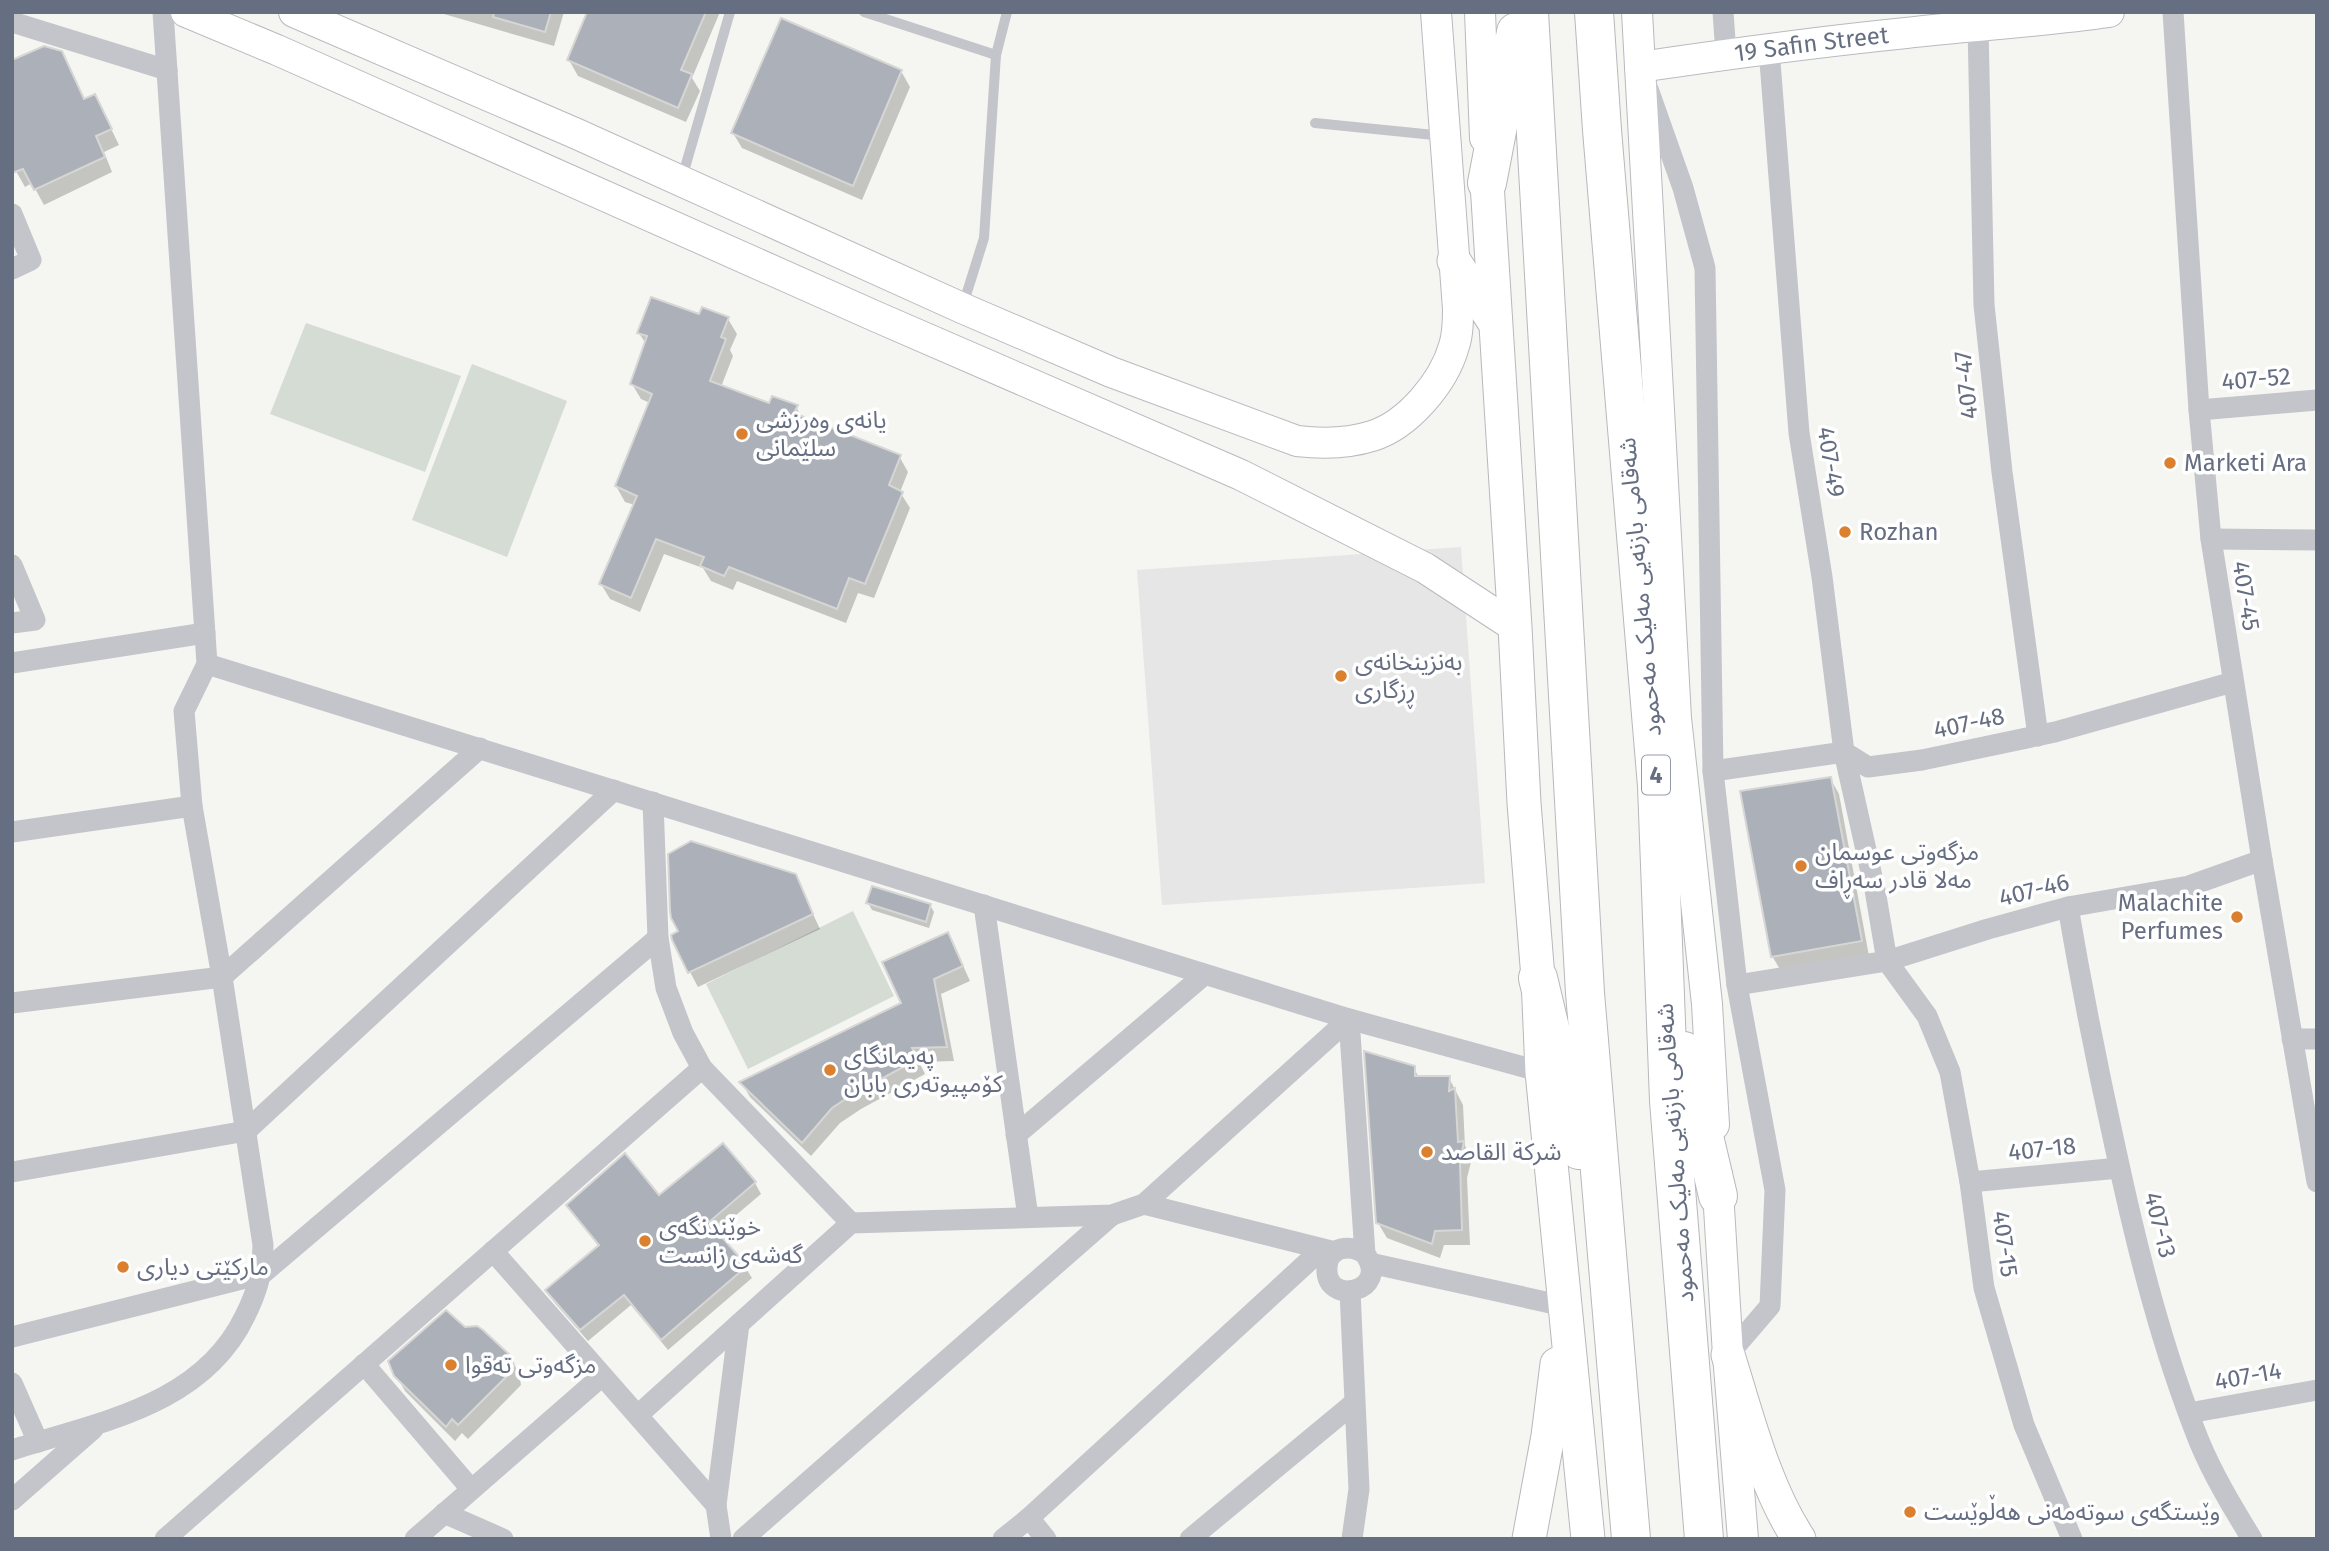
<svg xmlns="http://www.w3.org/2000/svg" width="2329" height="1551" viewBox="0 0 2329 1551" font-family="'Fira Sans','Noto Sans Arabic',sans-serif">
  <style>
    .built { fill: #e5e6e5 }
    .green { fill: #d5dcd3 }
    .shadow { fill: #0003 }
    .building { fill: #acb0b8; stroke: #d6d7d5; stroke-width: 2 }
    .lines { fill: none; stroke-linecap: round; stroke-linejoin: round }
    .secondary-casing { stroke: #b8bac0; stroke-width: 32 }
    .primary-casing { stroke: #b7b8bd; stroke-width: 35 }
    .highway-casing { stroke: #b6b8bc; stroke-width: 40 }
    .lane { stroke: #c4c5ca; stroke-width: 10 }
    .street { stroke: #c4c5ca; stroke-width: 21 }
    .secondary { stroke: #fff; stroke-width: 30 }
    .primary { stroke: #fff; stroke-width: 33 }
    .highway { stroke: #fff; stroke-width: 38 }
    .poi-dot { fill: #da802e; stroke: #fff; stroke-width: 2.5 }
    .labels { text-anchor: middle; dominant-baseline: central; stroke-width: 7; stroke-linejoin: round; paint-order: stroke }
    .shield { fill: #fff; stroke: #949aa8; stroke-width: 2 }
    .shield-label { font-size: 23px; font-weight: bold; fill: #666e82 }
    .street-label { font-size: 24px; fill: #666e82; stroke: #fff }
    .poi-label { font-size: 24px; fill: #666e82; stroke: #fff; text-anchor: start }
  </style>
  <rect width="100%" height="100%" fill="#f5f5f2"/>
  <polygon class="built" points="1461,547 1485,883 1162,905 1137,570"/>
  <g class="green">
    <polygon points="306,323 461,376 425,472 270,414"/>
    <polygon points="472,364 567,401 507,557 412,520"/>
    <polygon points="853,911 894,996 748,1069 706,984"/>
  </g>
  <g class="shadow">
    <polygon points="437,12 564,12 554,46"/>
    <polygon points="589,12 720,12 692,78 700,91 686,122 578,76 569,60"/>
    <polygon points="61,53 85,100 95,96 119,145 104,152 112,172 44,205 32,183 25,187 12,164"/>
    <polygon points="901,71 910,87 862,200 742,148 733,133"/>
    <polygon points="700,316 728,319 737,334 730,350 733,356 721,387 770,405 796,407 803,419 899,456 908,472 900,492 910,508 874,598 858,593 846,623 737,581 733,590 711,581 703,568 664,554 640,612 610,599 601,584 635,505 625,502 616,486 650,403 641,399 632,384 646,344 639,333"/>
    <polygon points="1830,778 1839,794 1869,956 1781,971 1772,956"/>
    <polygon points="795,876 820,929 698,987 690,972 680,932"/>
    <polygon points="868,903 930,905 934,912 929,928 872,910"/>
    <polygon points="955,948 970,981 941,994 954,1061 919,1062 925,1074 861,1109 840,1123 811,1156 750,1097 742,1083 903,1004"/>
    <polygon points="1414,1068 1419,1078 1449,1078 1463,1105 1465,1146 1472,1158 1467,1178 1470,1245 1444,1245 1440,1258 1387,1238 1378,1223"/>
    <polygon points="723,1145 755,1183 761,1194 716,1232 745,1267 752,1278 668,1350 631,1305 588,1341 554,1302 547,1291 599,1247 568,1205 659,1197"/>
    <polygon points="465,1329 510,1357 519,1373 521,1385 468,1439 462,1433 455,1441 405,1391 396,1375"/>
  </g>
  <g class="building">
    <polygon points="494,12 551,12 545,32 493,17"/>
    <polygon points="587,12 706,12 681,70 692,74 678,108 567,60"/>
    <polygon points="781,18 902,70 853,186 731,133"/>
    <polygon points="44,46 62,51 84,99 95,94 112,129 96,136 105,157 34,190 23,169 12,173 12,60"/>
    <polygon points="651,297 699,314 702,307 729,317 721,337 726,339 710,381 769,403 772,396 798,405 794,413 901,455 889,485 903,492 865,584 849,578 837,609 729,567 724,576 700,566 704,557 656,539 631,598 599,584 637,496 615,486 652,394 630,384 647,336 637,333"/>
    <polygon points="1831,777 1862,941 1771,957 1740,791"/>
    <polygon points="691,841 796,874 813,914 688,973 672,940 671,935 678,931 671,918 670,911 668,854"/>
    <polygon points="872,886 931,904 926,922 866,903"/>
    <polygon points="948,932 963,966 934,979 947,1047 912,1048 918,1059 853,1094 832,1108 802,1143 739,1082 901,1003 882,962"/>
    <polygon points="1364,1051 1415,1066 1415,1076 1450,1076 1449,1091 1455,1088 1458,1142 1464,1141 1460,1162 1462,1230 1435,1231 1432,1244 1376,1223"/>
    <polygon points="723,1143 756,1182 709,1222 747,1266 661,1340 624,1295 580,1330 545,1290 599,1245 566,1205 625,1153 659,1195"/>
    <polygon points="446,1310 465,1327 477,1326 483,1330 511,1356 514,1366 512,1371 458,1425 452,1419 446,1427 394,1376 388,1361"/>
  </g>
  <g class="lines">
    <defs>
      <g id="secondary">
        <polyline points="186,12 277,50 877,317 1241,475 1425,568 1515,627"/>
        <path d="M294 12 577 134 962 308 1111 372 1297 441C1323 444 1347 444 1372 436 1408 425 1444 382 1454 346 1458 334 1458 321 1458 309L1436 12"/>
        <polyline points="1480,12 1485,138"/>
        <polyline points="1637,12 1676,718 1707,1004 1714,1125"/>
        <path id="s1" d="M1640 67C1728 54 1817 42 1906 33 1974 25 2041 22 2109 12"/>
        <polyline points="1717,1175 1728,1355 1743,1539"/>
      </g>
      <g id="primary">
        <polyline points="1487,183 1515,627 1524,803 1538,978 1542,1072 1588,1539"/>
        <polyline points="1454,261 1495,323"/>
        <path d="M1728 1355C1747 1415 1764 1486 1799 1539"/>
        <polyline points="1529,1539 1548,1436 1557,1364"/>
      </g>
      <g id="highway">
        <polyline points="1529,12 1585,993 1631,1539"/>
        <polyline points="1594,12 1602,130 1657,786 1669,1101 1704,1539"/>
        <polyline points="1487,183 1516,32"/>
        <polyline points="1538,978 1579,1150"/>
        <polyline points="1684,1051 1718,1196"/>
      </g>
    </defs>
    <use href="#secondary" class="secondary-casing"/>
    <use href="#primary" class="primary-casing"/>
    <use href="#highway" class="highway-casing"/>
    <g class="lane">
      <polyline points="864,12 996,55"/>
      <polyline points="1315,123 1444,136"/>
      <polyline points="682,178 730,12"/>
      <polyline points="963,305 984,238 996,55 1007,12"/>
    </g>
    <g class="street">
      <polyline points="1723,12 1726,54"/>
      <polyline points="2173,12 2199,410 2211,539 2262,860 2317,1182"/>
      <polyline points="12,22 167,70"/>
      <polyline points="1978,26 1984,305 2002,472 2038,736"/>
      <polyline points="1769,49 1799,433 1822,577 1844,752 1875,890 1887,961 1927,1016 1950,1072 1970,1182 1984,1288 2024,1425 2072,1539"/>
      <polyline points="1648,89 1683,188 1705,268 1713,771 1737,985 1775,1190 1770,1306 1728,1355"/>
      <polyline points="12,214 31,260 12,269"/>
      <polyline points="2199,410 2317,400"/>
      <polyline points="2211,539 2317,540"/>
      <polyline points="12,565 35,620 12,623"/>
      <polyline points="12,663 205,633"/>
      <polyline points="207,664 1349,1019 1542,1072"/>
      <polyline points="1713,771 1844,752 1868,767 1922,760 2055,732 2233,682"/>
      <polyline points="653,802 658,938 666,988 683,1033 702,1068 851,1223"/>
      <polyline points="12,832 192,806"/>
      <polyline points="984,905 1028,1217"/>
      <path d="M2068 907C2082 989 2098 1070 2116 1151 2137 1249 2162 1348 2199 1441 2213 1475 2233 1508 2252 1539"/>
      <polyline points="1737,985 1887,961 1988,929 2068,907 2189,886 2262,860"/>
      <polyline points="12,1003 222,977 480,748"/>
      <path d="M1349 1019 1365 1254C1392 1291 1324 1308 1327 1267 1328 1246 1351 1244 1365 1254"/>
      <polyline points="2292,1039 2317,1039"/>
      <polyline points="1016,1135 1204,975"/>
      <polyline points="12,1172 246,1131 614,790"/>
      <polyline points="1970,1182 2119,1168"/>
      <polyline points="1144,1204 1349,1019"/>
      <polyline points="493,1251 716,1505"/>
      <polyline points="1370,1263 1564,1306"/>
      <polyline points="1350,1291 1359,1489 1352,1539"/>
      <polyline points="12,1337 262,1274 658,938"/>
      <polyline points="364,1364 471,1489"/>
      <polyline points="12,1383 38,1442"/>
      <polyline points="2189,1413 2317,1390"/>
      <polyline points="638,1415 851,1223 1112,1215 1144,1204 1335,1252"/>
      <path d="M12 1450C98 1422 202 1406 245 1316 257 1292 263 1272 263 1245L222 977 192 806 184 711 207 664 163 12"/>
      <polyline points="12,1500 93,1429"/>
      <polyline points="444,1513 503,1539"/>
      <polyline points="1029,1518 1046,1539"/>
      <polyline points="165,1539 702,1068"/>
      <polyline points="415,1539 602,1376"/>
      <polyline points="721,1539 716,1505 739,1324"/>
      <polyline points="743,1539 1112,1215"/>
      <polyline points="1003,1539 1029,1518 1322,1249"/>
      <polyline points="1190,1539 1354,1403"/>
    </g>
    <use href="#secondary" class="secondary"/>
    <use href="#primary" class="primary"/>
    <use href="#highway" class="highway"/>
  </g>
  <g class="poi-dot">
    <circle cx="742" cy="434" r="7"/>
    <circle cx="2170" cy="463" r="7"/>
    <circle cx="1845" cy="532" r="7"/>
    <circle cx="1341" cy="676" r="7"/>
    <circle cx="1801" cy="866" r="7"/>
    <circle cx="2237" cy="917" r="7"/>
    <circle cx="830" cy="1070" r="7"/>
    <circle cx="1427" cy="1152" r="7"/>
    <circle cx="645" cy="1241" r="7"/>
    <circle cx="123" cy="1267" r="7"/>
    <circle cx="451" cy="1365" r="7"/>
    <circle cx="1910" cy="1512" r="7"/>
  </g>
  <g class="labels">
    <rect class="shield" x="1642" y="755.5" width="28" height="39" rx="5"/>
    <g class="shield-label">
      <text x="1656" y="775">4</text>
    </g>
    <g class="street-label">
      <text stroke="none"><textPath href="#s1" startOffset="173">19 Safin Street</textPath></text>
      <text transform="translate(2256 379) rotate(-5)">407-52</text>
      <text transform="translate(1966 385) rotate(-96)">407-47</text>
      <text transform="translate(1831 462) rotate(81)">407-49</text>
      <text transform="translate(1640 587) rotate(-95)">شەقامی بازنەیی مەلیک مەحمود</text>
      <text transform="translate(2246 596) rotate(81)">407-45</text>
      <text transform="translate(1969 723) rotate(-12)">407-48</text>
      <text transform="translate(2034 890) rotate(-14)">407-46</text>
      <text transform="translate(2042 1149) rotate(-6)">407-18</text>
      <text transform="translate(1675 1153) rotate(-94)">شەقامی بازنەیی مەلیک مەحمود</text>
      <text transform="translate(2160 1225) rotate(76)">407-13</text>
      <text transform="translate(2005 1244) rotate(82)">407-15</text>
      <text transform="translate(2248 1376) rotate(-10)">407-14</text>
    </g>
    <g class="poi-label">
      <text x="756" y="420">یانەی وەرزشی<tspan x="756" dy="28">سلێمانی</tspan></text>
      <text x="2184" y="463">Marketi Ara</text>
      <text x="1859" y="532">Rozhan</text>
      <text x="1355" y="662">بەنزینخانەی<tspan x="1355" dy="28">ڕزگاری</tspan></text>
      <text x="1815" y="852">مزگەوتی عوسمان<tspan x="1815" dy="28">مەلا قادر سەڕاف</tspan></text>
      <text x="2223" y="903" text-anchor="end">Malachite<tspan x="2223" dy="28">Perfumes</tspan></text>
      <text x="844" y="1056">پەیمانگای<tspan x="844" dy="28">کۆمپیوتەری بابان</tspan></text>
      <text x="1441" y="1152">شركة القاصد</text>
      <text x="659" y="1227">خوێندنگەی<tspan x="659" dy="28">گەشەی زانست</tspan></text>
      <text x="137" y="1267">مارکێتی دیاری</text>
      <text x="465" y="1365">مزگەوتی تەقوا</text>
      <text x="1924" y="1512">وێستگەی سوتەمەنی هەڵوێست</text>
    </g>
  </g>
  <rect width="2329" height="1551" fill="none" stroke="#666e82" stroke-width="28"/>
</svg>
